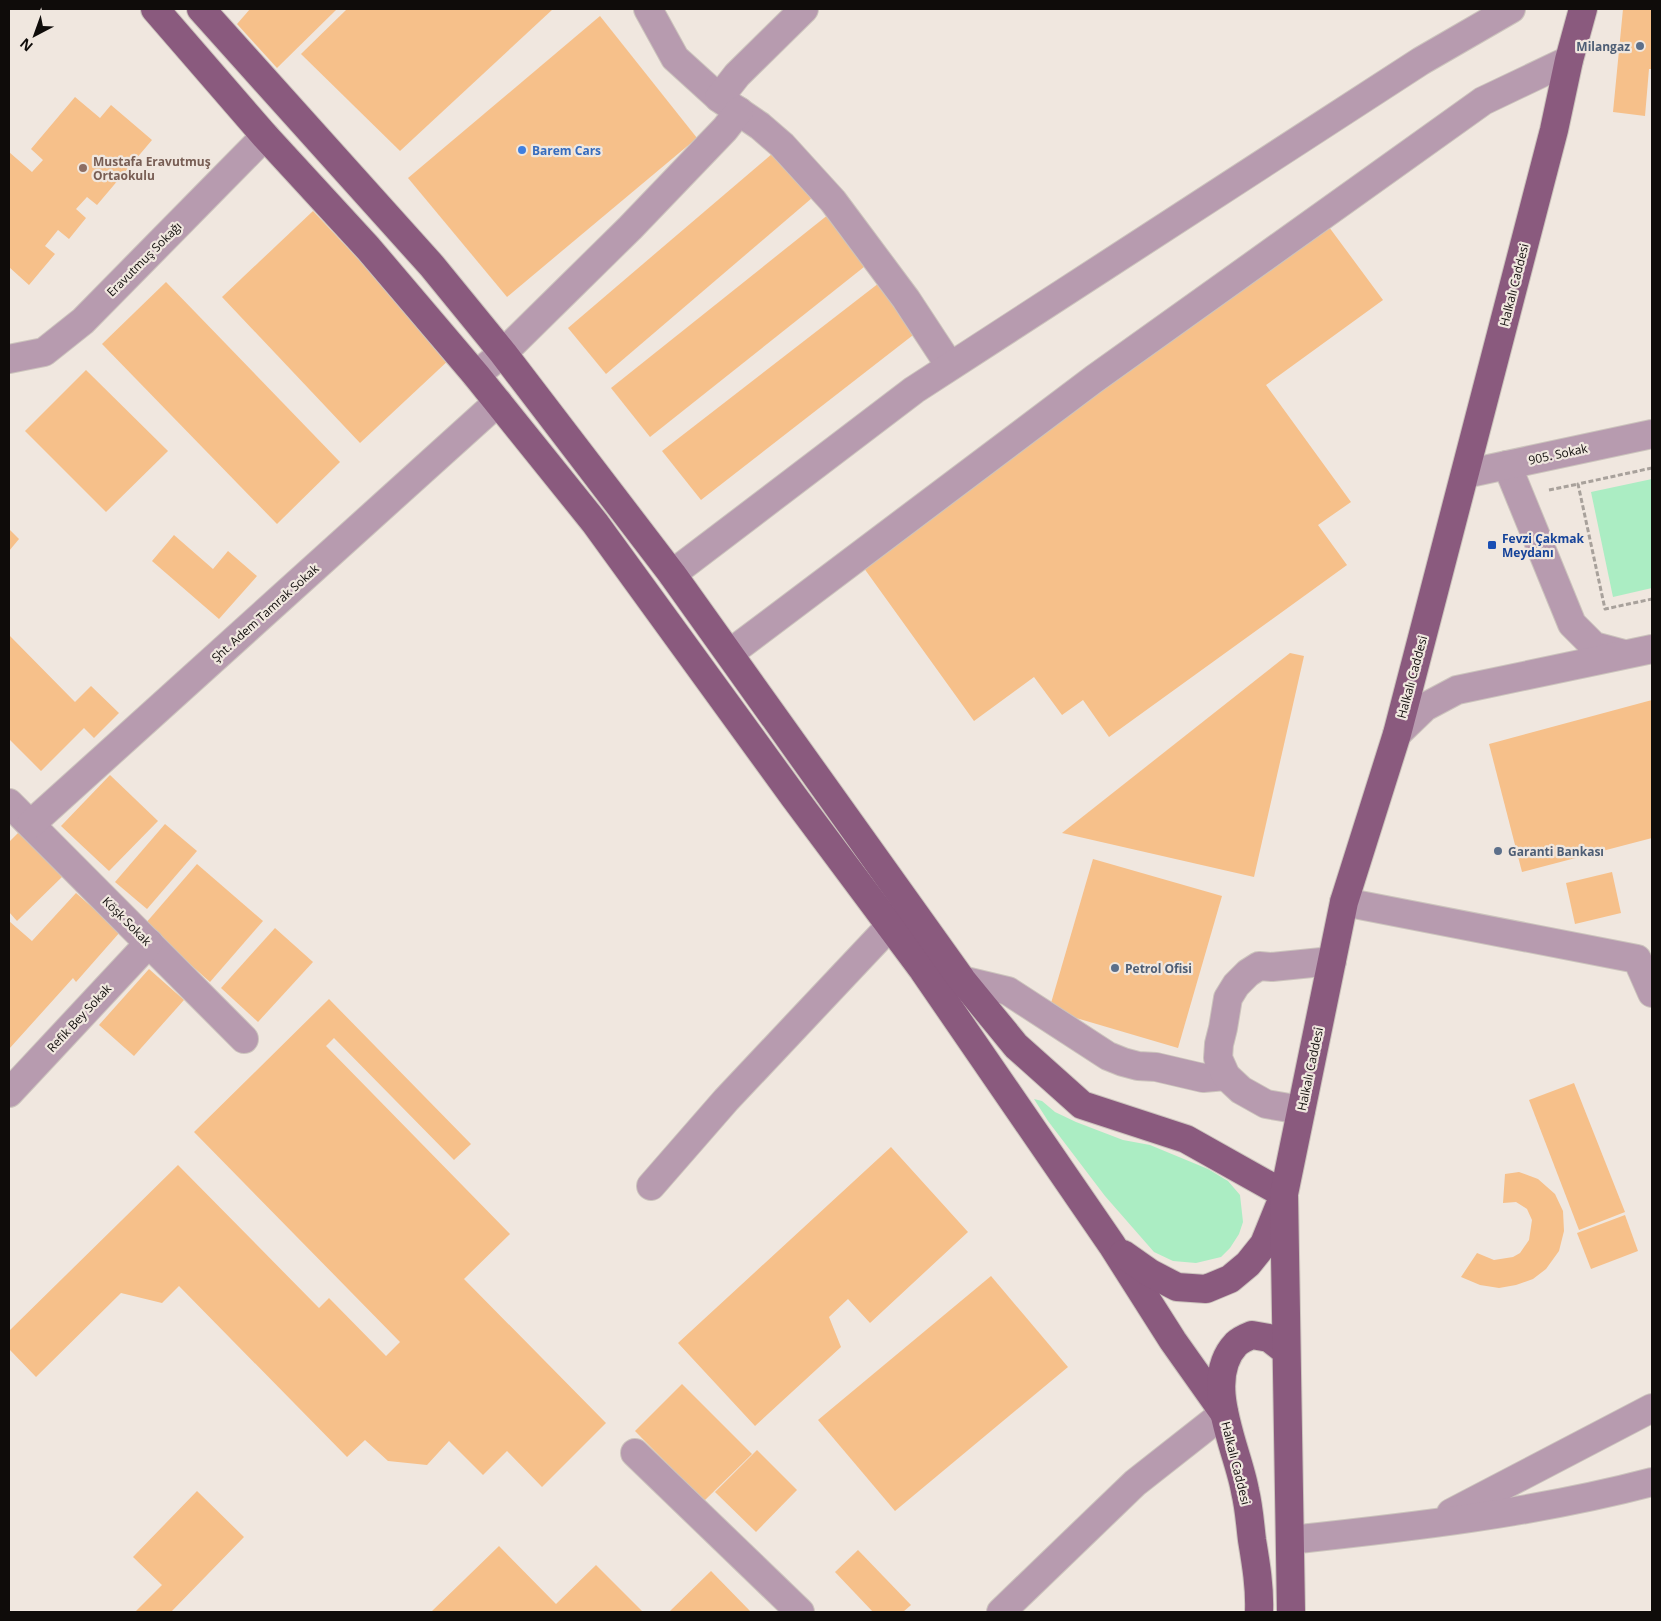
<svg xmlns="http://www.w3.org/2000/svg" width="1661" height="1621" viewBox="0 0 1661 1621" font-family="'Open Sans',sans-serif">
  <style>
    .green { fill: #abedc3 }
    .building { fill: #f6c08a }
    .lines { fill: none; stroke-linecap: round; stroke-linejoin: round }
    .minor-casing { stroke: #ccc4bd; stroke-width: 30 }
    .major-casing { stroke: #ccc4bd; stroke-width: 30 }
    .path { stroke: #a8a19b; stroke-width: 3; stroke-dasharray: 5 2.5; stroke-linecap: butt }
    .minor { stroke: #b79baf; stroke-width: 28 }
    .major { stroke: #8a5a7e; stroke-width: 28 }
    .service-dot { fill: #5c6f8a; stroke: #f0e7df; stroke-width: 2 }
    .shop-dot { fill: #3f7fe0; stroke: #f0e7df; stroke-width: 2 }
    .education-dot { fill: #8d6e63; stroke: #f0e7df; stroke-width: 2 }
    .transit-dot { fill: #1a4fb4; stroke: #f0e7df; stroke-width: 2 }
    .labels { text-anchor: middle; dominant-baseline: central; stroke-width: 4.5; stroke-linejoin: round; paint-order: stroke }
    .service-label { font-size: 12px; font-weight: bold; fill: #4e5e75; stroke: #f0e7df; text-anchor: start }
    .shop-label { font-size: 12px; font-weight: bold; fill: #366cbe; stroke: #f0e7df; text-anchor: start }
    .education-label { font-size: 12px; font-weight: bold; fill: #785e54; stroke: #f0e7df; text-anchor: start }
    .street-label { font-size: 12px; fill: #0f0c0a; stroke: #f0e7df }
    .transit-label { font-size: 12px; font-weight: bold; fill: #164399; stroke: #f0e7df; text-anchor: start }
  </style>
  <rect width="100%" height="100%" fill="#f0e7df"/>
  <g class="green">
    <polygon points="1652,479 1652,588 1613,597 1591,492"/>
    <polygon points="1034,1099 1042,1101 1055,1112 1076,1122 1123,1140 1150,1145 1208,1169 1228,1181 1240,1195 1243,1222 1239,1234 1230,1248 1221,1257 1196,1263 1173,1261 1154,1252 1105,1196 1048,1121"/>
  </g>
  <g class="building">
    <polygon points="250,9 337,9 277,68 237,24"/>
    <polygon points="347,9 553,9 400,151 301,54"/>
    <polygon points="1623,9 1652,9 1652,69 1649,69 1645,116 1613,112"/>
    <polygon points="600,16 697,138 507,297 408,178"/>
    <polygon points="75,97 100,118 111,105 152,140 97,205 87,197 76,209 86,218 69,239 58,230 45,246 55,254 29,285 9,267 9,152 32,172 43,160 31,149"/>
    <polygon points="773,153 812,198 606,374 568,328"/>
    <polygon points="313,211 451,358 360,443 222,297"/>
    <polygon points="829,214 869,263 650,437 611,388"/>
    <polygon points="1329,227 1383,300 1266,385 1351,502 1318,525 1347,565 1109,737 1083,700 1062,715 1034,677 974,721 861,564"/>
    <polygon points="166,282 340,462 277,524 102,344"/>
    <polygon points="879,283 917,332 701,500 662,451"/>
    <polygon points="86,370 168,451 106,512 25,431"/>
    <polygon points="9,529 19,539 9,551"/>
    <polygon points="174,535 213,569 228,551 257,576 219,619 152,561"/>
    <polygon points="9,635 75,702 91,686 119,713 94,738 84,728 41,771 9,739"/>
    <polygon points="1290,653 1304,656 1254,877 1062,833"/>
    <polygon points="1652,700 1652,838 1522,872 1489,744"/>
    <polygon points="110,775 158,821 109,871 61,826"/>
    <polygon points="165,824 197,851 147,909 115,882"/>
    <polygon points="21,830 64,875 17,921 9,912 9,842"/>
    <polygon points="1093,859 1222,896 1178,1048 1049,1010"/>
    <polygon points="197,864 263,921 210,982 145,924"/>
    <polygon points="1612,872 1621,913 1575,924 1566,883"/>
    <polygon points="76,893 120,932 76,982 73,978 9,1049 9,921 32,941"/>
    <polygon points="275,928 313,962 258,1022 221,988"/>
    <polygon points="149,969 184,1000 134,1056 99,1025"/>
    <polygon points="329,999 471,1144 454,1160 334,1038 326,1046 510,1234 464,1279 606,1423 542,1487 507,1451 483,1475 449,1441 427,1465 388,1461 365,1440 347,1457 179,1286 162,1303 121,1293 36,1377 9,1349 9,1331 178,1165 319,1308 329,1298 386,1356 400,1342 194,1132"/>
    <polygon points="1574,1083 1625,1212 1579,1230 1529,1100"/>
    <polygon points="891,1147 968,1232 870,1323 848,1299 829,1317 841,1347 755,1426 678,1343"/>
    <polygon points="1519,1172 1538,1179 1555,1194 1563,1211 1564,1231 1559,1251 1546,1269 1533,1279 1516,1285 1499,1288 1480,1285 1461,1277 1477,1253 1494,1260 1513,1257 1520,1253 1529,1240 1532,1220 1527,1209 1516,1202 1503,1203 1505,1174"/>
    <polygon points="1625,1215 1638,1251 1591,1269 1577,1233"/>
    <polygon points="991,1276 1068,1367 895,1511 818,1420"/>
    <polygon points="682,1384 752,1454 704,1501 635,1431"/>
    <polygon points="757,1450 797,1490 756,1532 715,1492"/>
    <polygon points="197,1491 244,1537 171,1612 135,1612 162,1585 133,1557"/>
    <polygon points="499,1546 556,1604 596,1565 643,1612 431,1612"/>
    <polygon points="858,1550 911,1605 903,1612 873,1612 835,1572"/>
    <polygon points="711,1571 751,1612 669,1612"/>
  </g>
  <g class="lines">
    <defs>
      <g id="minor">
        <polyline points="648,9 675,58 719,98 760,126 782,145 833,201 906,299 950,366"/>
        <polyline points="719,98 737,75 804,9"/>
        <polyline points="9,359 44,352 83,321 265,136"/>
        <polyline points="476,375 503,353 630,228 725,129 739,111"/>
        <polyline points="1507,465 1572,624 1594,646 1624,654"/>
        <polyline points="1465,474 1652,434"/>
        <polyline points="672,574 914,390 1421,61 1511,9"/>
        <polyline points="730,653 1094,379 1483,101 1569,60"/>
        <polyline points="1397,734 1425,707 1457,690 1652,649"/>
        <polyline points="9,803 244,1039"/>
        <polyline points="31,824 498,402"/>
        <polyline points="1344,902 1637,959 1652,993"/>
        <polyline points="962,980 1008,991 1108,1056 1123,1062 1138,1066 1156,1067 1203,1078 1226,1076"/>
        <polyline points="9,1093 149,943"/>
        <polyline points="1301,1110 1266,1104 1241,1090 1226,1076 1218,1058 1219,1044 1223,1028 1228,998 1236,985 1248,973 1259,966 1272,967 1332,961"/>
        <polyline points="651,1186 726,1100 890,926"/>
        <polyline points="635,1453 800,1612"/>
        <polyline points="1451,1513 1652,1408"/>
        <path d="M1290 1540C1412 1527 1534 1513 1652 1482"/>
        <polyline points="1001,1612 1135,1483 1224,1413"/>
      </g>
      <g id="major">
        <polyline points="155,9 265,136 368,248 476,375 595,523 794,797 923,970 1112,1245 1173,1341 1224,1413"/>
        <polyline points="201,9 432,266 503,353 672,574 962,980 1016,1046 1082,1105 1186,1139 1284,1194"/>
        <polyline points="1123,1254 1150,1273 1177,1287 1206,1289 1230,1279 1248,1264 1264,1244 1279,1207"/>
        <path d="M1259 1612C1260 1588 1256 1564 1252 1540 1250 1524 1249 1507 1245 1491 1238 1449 1201 1381 1236 1344 1240 1340 1247 1337 1252 1335L1269 1338 1286 1351"/>
        <polyline points="1291,1612 1284,1194 1344,902 1397,734 1554,130 1569,60 1583,9"/>
      </g>
    </defs>
    <use href="#minor" class="minor-casing"/>
    <use href="#major" class="major-casing"/>
    <g class="path">
      <polyline points="1652,468 1578,484 1605,609 1652,599"/>
      <polyline points="1549,490 1578,484"/>
    </g>
    <use href="#minor" class="minor"/>
    <use href="#major" class="major"/>
  </g>
  <g class="service-dot">
    <circle cx="1640" cy="46" r="5"/>
    <circle cx="1498" cy="851" r="5"/>
    <circle cx="1115" cy="968" r="5"/>
  </g>
  <circle class="shop-dot" cx="522" cy="150" r="5"/>
  <circle class="education-dot" cx="83" cy="168" r="5"/>
  <rect class="transit-dot" x="1487" y="540" width="10" height="10" rx="2.5"/>
  <g class="labels">
    <g class="service-label">
      <text x="1630" y="46" text-anchor="end">Milangaz</text>
      <text x="1508" y="851">Garanti Bankası</text>
      <text x="1125" y="968">Petrol Ofisi</text>
    </g>
    <g class="shop-label">
      <text x="532" y="150">Barem Cars</text>
    </g>
    <g class="education-label">
      <text x="93" y="161">Mustafa Eravutmuş<tspan x="93" dy="14">Ortaokulu</tspan></text>
    </g>
    <g class="street-label">
      <text transform="translate(144 259) rotate(-45)">Eravutmuş Sokağı</text>
      <text transform="translate(1514 285) rotate(-76)">Halkalı Caddesi</text>
      <text transform="translate(1558 454) rotate(-12)">905. Sokak</text>
      <text transform="translate(265 613) rotate(-42)">Şht. Adem Tamrak Sokak</text>
      <text transform="translate(1412 677) rotate(-75)">Halkalı Caddesi</text>
      <text transform="translate(127 921) rotate(45)">Köşk Sokak</text>
      <text transform="translate(79 1018) rotate(-47)">Refik Bey Sokak</text>
      <text transform="translate(1310 1069) rotate(-78)">Halkalı Caddesi</text>
      <text transform="translate(1236 1463) rotate(76)">Halkalı Caddesi</text>
    </g>
    <g class="transit-label">
      <text x="1502" y="538">Fevzi Çakmak<tspan x="1502" dy="14">Meydanı</tspan></text>
    </g>
  </g>
  <rect width="1661" height="1621" fill="none" stroke="#0f0c0a" stroke-width="20"/>
  <g transform="translate(35 35) rotate(221)" stroke="#f0e7df" stroke-width="4" paint-order="stroke">
  <path d="M0-4L9 19L0 12L-9 19Z" fill="#0f0c0a"/>
  <text y="-8" font-size="14" font-weight="bold" text-anchor="middle" fill="#0f0c0a">N</text>
  </g>
</svg>
